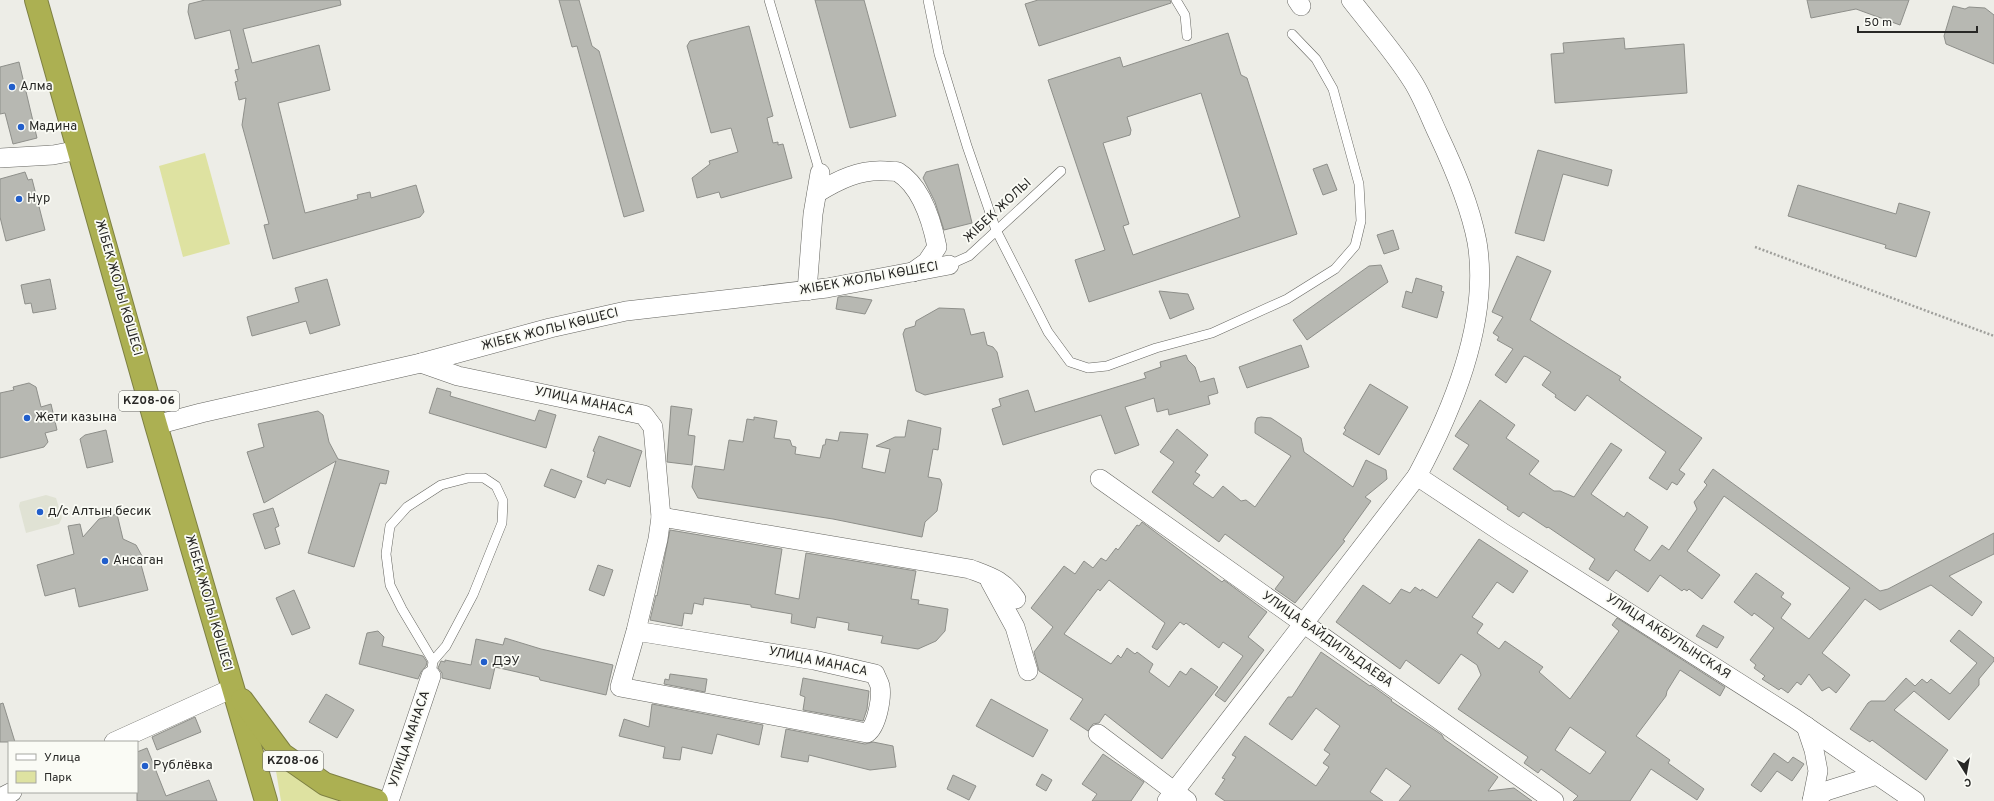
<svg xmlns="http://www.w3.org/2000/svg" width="1994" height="801" viewBox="0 0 1994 801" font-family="Overpass,sans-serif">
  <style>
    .built { fill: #e0e2d4 }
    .green { fill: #dee2a1 }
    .building { fill: #b7b8b2; stroke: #8e8f8a; fill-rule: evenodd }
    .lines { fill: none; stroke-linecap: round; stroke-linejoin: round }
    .lane-casing { stroke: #656560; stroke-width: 10 }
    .street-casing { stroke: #656560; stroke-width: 20 }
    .highway-casing { stroke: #7e8043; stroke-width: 24 }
    .path { stroke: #9f9f9b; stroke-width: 2.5; stroke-dasharray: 2 2; stroke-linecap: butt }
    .lane { stroke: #fff; stroke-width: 9 }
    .street { stroke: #fff; stroke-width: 19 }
    .highway { stroke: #acb052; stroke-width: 22 }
    .poi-dot { fill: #215ecb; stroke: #fafbf5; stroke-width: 1.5 }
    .labels { text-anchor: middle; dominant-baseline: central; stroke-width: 3.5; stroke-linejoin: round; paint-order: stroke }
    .shield { fill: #fafbf5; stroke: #676764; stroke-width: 1 }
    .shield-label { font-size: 12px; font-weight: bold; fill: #282826 }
    .poi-label { font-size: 13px; fill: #282826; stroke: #fafbf5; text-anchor: start }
    .street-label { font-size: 13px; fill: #282826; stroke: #fafbf5 }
  </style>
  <rect width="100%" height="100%" fill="#edede7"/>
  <polygon class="built" points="46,495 56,498 62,518 59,524 26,533 19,506 20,502"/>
  <g class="green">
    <polygon points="205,153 230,244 183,257 159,166"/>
    <polygon points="274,759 338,801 281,801"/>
  </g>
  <g class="building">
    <polygon points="205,0 340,0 341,5 243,29 252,63 319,45 330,90 278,103 305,213 358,199 357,195 370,192 371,198 416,185 424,212 420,217 273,259 264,225 269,224 242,125 246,98 239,100 235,82 238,81 235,70 239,69 230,30 195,39 188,12 189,4"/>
    <polygon points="559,0 579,0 592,46 599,51 644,211 624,217 577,46 572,47"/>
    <polygon points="815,0 864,0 896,116 850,128"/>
    <polygon points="1038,0 1170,0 1171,3 1039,46 1025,4"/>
    <polygon points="1807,0 1909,0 1900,25 1856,9 1811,18"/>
    <polygon points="1953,6 1965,9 1969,7 1985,8 1994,15 1994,64 1946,44 1944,36"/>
    <polygon points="749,26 773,116 767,118 773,143 778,142 778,145 783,144 792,178 721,198 719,192 697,198 692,178 710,164 709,161 738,152 731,128 711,133 687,46 690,41"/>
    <path d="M1228 33 1241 75 1247 78 1297 234 1089 302 1075 260 1105 250 1048 80 1120 57 1123 67ZM1201 93 1240 217 1133 255 1123 226 1129 224 1103 143 1130 135 1131 130 1127 117Z"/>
    <polygon points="1624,38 1625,49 1684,44 1687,93 1555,103 1551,54 1564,53 1563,43"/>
    <polygon points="19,62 37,138 13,144 5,113 0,114 0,67"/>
    <polygon points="1538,150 1612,170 1608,186 1563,174 1544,241 1515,233"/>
    <polygon points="958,164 972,223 944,230 935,202 923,178 926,172"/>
    <polygon points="1327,164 1337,190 1323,195 1313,169"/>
    <polygon points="25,172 28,180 32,179 45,230 6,241 0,217 0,179"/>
    <polygon points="1798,185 1896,214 1899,203 1930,212 1916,257 1885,248 1886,245 1788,216"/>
    <polygon points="1393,230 1399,249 1384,254 1377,235"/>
    <polygon points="1517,256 1551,271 1530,320 1621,377 1619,380 1702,438 1679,470 1685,474 1677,485 1672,482 1667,490 1649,478 1666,452 1587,395 1575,411 1555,397 1556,395 1542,385 1551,372 1527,357 1524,356 1506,383 1495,375 1513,349 1497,340 1499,337 1493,333 1503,317 1492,312"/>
    <polygon points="1381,265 1388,282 1307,340 1293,320 1369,266"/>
    <polygon points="1416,278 1442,286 1441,291 1444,292 1437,318 1402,307 1406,291 1412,293"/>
    <polygon points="50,279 56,309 33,313 31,303 25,304 21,285"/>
    <polygon points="327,279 340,325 310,334 306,321 252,336 247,317 299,302 295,288"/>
    <polygon points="1159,291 1188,294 1194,309 1170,319"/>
    <polygon points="846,296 872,300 865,314 836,309 838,297"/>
    <polygon points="939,308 964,309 971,335 984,332 987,345 993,347 997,352 1003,377 925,395 916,391 903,334 905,329 915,326 916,321"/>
    <polygon points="1301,345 1309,367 1247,388 1239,367"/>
    <polygon points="1186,355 1188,360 1195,367 1200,382 1214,378 1218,393 1208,396 1210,404 1169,415 1168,409 1157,412 1154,398 1125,407 1139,445 1115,454 1101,415 1003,445 992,409 1001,406 999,399 1028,390 1035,412 1146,378 1144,373 1161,367 1160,362"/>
    <polygon points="29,383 36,387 41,407 51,404 57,430 45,433 48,442 44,447 0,458 0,393 14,390 13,387"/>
    <polygon points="1370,384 1408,407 1379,455 1343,434 1346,430 1344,428"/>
    <polygon points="437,388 451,392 450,396 535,421 539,410 556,415 546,448 429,413"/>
    <polygon points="1480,400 1515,425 1506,438 1539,461 1529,474 1554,491 1560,491 1574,497 1611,443 1622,450 1591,494 1624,517 1627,512 1648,527 1634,550 1650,561 1662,545 1669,550 1697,509 1694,502 1707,485 1704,482 1713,469 1880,591 1888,589 1994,533 1994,554 1949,576 1982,602 1972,616 1931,585 1880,610 1865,599 1822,653 1850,675 1836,693 1829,687 1822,691 1809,674 1801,685 1797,682 1788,693 1781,688 1779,690 1762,679 1765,676 1754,668 1756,665 1750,660 1774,628 1754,613 1752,616 1734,602 1756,573 1784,593 1781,597 1791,604 1781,618 1809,639 1850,588 1724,496 1687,551 1720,575 1702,599 1689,589 1687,591 1684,589 1682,591 1660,575 1648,592 1616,570 1608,581 1589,569 1595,559 1548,527 1547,528 1523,512 1519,517 1507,509 1508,507 1453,469 1469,445 1455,436"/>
    <polygon points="671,406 692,409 688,435 695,436 692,465 667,462"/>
    <polygon points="318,411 323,415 329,442 338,459 389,471 386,484 380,483 354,567 308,553 336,461 264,503 247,452 264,447 258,424"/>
    <polygon points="754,417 777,421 774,438 790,440 792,446 796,447 795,454 820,458 823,445 825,445 826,439 838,441 840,432 868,434 862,468 885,473 890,449 876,446 895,437 905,437 908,420 941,428 938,450 933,449 928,477 940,479 942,484 937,511 925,522 922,537 833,519 698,498 692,487 695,466 724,470 729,440 743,442 747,419 754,420"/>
    <polygon points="1261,417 1271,418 1301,438 1304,452 1353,487 1366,460 1386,470 1387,479 1365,497 1371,501 1343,540 1345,541 1295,603 1275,589 1284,577 1225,534 1219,542 1152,492 1174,462 1160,452 1177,429 1208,455 1195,472 1200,475 1193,484 1213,498 1223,486 1241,501 1246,500 1255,507 1291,456 1255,433 1255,423 1257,418"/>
    <polygon points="106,430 113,462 87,468 80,439 85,435"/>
    <polygon points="599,436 642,451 630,487 607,479 605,484 587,477 595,452 593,451"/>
    <polygon points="551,469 582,481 575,498 544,486"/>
    <polygon points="273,508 279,526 275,528 280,544 265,549 253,514"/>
    <polygon points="117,514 123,539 136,545 142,556 140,561 148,590 79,607 75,588 45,596 37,565 74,554 68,526 80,524 83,537 99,519"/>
    <polygon points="1142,522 1222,582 1224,580 1267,612 1248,637 1264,650 1225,702 1215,695 1243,656 1223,642 1219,648 1186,623 1184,625 1180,622 1157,650 1152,647 1165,623 1109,580 1100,591 1098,589 1064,634 1111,664 1118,655 1121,658 1127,648 1135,654 1137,652 1153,664 1149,672 1169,687 1180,671 1186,675 1191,668 1218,687 1162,759 1105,714 1099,723 1093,724 1088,731 1070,719 1083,699 1039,671 1034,652 1053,627 1031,608 1064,566 1075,574 1084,561 1093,568 1101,558 1106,561 1116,548 1118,550 1137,525 1139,526"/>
    <polygon points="670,530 782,549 775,594 799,599 806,553 916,571 911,599 919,600 918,604 948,609 945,631 936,641 918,649 881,643 883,636 848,630 849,623 817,617 815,628 791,623 792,614 751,607 751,605 704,598 703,605 694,603 692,614 684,613 682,626 650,620 656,595 657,596"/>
    <path d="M1479 539 1528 571 1513 593 1497 582 1472 617 1483 624 1477 633 1499 649 1505 641 1543 667 1539 672 1570 699 1619 631 1612 625 1617 618 1725 687 1720 696 1680 670 1667 691 1666 696 1636 736 1670 760 1668 763 1704 789 1697 800 1651 769 1630 801H1573L1578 796 1541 769 1538 773 1524 763 1528 757 1458 709 1481 675 1477 665 1461 654 1439 684 1406 660 1400 669 1336 622 1363 585 1390 604 1401 589 1410 593 1415 587 1421 591 1422 589 1437 598ZM1570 727 1606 752 1590 774 1555 750Z"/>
    <polygon points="598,565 613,570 604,596 589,590"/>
    <polygon points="294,590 310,628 292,635 276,598"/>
    <polygon points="1703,625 1724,637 1717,648 1696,636"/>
    <polygon points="1959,630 1994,658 1994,661 1979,679 1979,685 1949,720 1914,691 1894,710 1948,750 1926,780 1872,740 1870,742 1850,729 1868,703 1871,701 1885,701 1906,678 1915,686 1922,679 1927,683 1931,679 1950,694 1977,663 1950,641"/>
    <polygon points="378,631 384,637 382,646 423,656 427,662 426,666 421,672 418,679 359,664 367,633"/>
    <polygon points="505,638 541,649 613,665 606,695 540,680 539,677 495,667 490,689 442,678 442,673 438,668 441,661 445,662 445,660 471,665 476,639 503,645"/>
    <polygon points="1321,652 1370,686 1371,685 1392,700 1391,701 1442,735 1444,739 1498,777 1488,791 1514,788 1532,801 1399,801 1411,786 1386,768 1370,792 1383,801 1225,801 1215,794 1225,779 1222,778 1236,757 1232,755 1245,736 1316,786 1329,767 1323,763 1330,754 1324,750 1340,726 1316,708 1292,740 1269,724 1288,697 1292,697"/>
    <polygon points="670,674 707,679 705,692 664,684 665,679 669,680"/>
    <polygon points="803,678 869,691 867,709 863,721 803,710 805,697 800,695"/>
    <polygon points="326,694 354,710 337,738 309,722"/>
    <polygon points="991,699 1048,730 1033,757 976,726"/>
    <polygon points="3,703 15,742 0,742 0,704"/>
    <polygon points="652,704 763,725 759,745 717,734 712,754 682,747 680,760 663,758 665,747 619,736 624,719 649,727"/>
    <polygon points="195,717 201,732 157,750 152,737"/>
    <polygon points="786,729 865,744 873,742 893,746 896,767 870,770 809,755 808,762 781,757"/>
    <polygon points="147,748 166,796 209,780 217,801 137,801 137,752"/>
    <polygon points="1774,753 1788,763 1793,757 1804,764 1792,781 1777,771 1761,792 1751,785"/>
    <polygon points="1103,754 1144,782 1131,801 1092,801 1097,794 1082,784"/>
    <polygon points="1042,774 1052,780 1046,791 1036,785"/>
    <polygon points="953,775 976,786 969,800 947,789"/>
  </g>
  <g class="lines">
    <defs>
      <g id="lane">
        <polyline points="769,0 820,173"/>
        <polyline points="928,0 939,54 967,146 996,230 1048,332 1070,362 1088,368 1107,366 1156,348 1212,333 1287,299 1335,269 1355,246 1361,221 1359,184 1333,89 1316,59 1292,34"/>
        <polyline points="1176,0 1185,15 1187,36"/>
        <polyline points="949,265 969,256 1061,171"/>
        <polyline points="431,676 433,661 402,609 390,585 386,554 390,526 407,507 441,485 468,478 484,478 496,486 503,501 502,523 473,595 446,646 433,661"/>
      </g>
      <g id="street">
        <polyline points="1297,0 1301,6"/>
        <polyline points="0,158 53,155 79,150"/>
        <path d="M817 193C838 180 860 169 886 171 889 171 895 171 898 172 922 187 932 222 937 247L927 262 913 272"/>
        <polyline points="807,291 813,214 820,173"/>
        <path d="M421 363 458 376 644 415 653 427 661 517 658 539 636 631 620 687 867 733C877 726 882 698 880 686 879 682 876 677 875 674L814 660 636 631"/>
        <polyline points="156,425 201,413 421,363 550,328 626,311 827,288 949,265"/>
        <polyline points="1417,476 1503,533 1794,718 1915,801"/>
        <polyline points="1100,479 1554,801"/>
        <path d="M661 517 970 569C991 577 1003 580 1016 599"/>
        <polyline points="990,581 1015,627 1028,671"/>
        <polyline points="1806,726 1814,750 1818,771 1812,801"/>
        <polyline points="1098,734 1187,801"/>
        <polyline points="114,742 233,688"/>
        <polyline points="0,798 12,792"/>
        <polyline points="389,801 431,676"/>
        <path d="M1167 801 1417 476C1453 409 1490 320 1477 242 1470 205 1454 168 1438 134 1430 117 1423 98 1413 82 1396 54 1371 26 1351 0"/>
        <polyline points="1812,801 1826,791 1877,775"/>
      </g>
      <g id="highway">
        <polyline points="36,0 156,425 266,801"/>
        <polyline points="242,700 282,754 325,784 377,801"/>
      </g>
    </defs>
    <use href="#lane" class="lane-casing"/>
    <use href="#street" class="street-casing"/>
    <use href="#highway" class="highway-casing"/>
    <polyline class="path" points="1755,247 1994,336"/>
    <use href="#lane" class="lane"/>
    <use href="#street" class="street"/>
    <use href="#highway" class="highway"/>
  </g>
  <g class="poi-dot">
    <circle cx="12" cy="87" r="4"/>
    <circle cx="21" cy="127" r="4"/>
    <circle cx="19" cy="199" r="4"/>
    <circle cx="27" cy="418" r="4"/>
    <circle cx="40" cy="512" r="4"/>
    <circle cx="105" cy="561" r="4"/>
    <circle cx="484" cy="662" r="4"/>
    <circle cx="145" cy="766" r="4"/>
  </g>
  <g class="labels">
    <g class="shield">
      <rect x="119" y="391" width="60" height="20" rx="3"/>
      <rect x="263" y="751" width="60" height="20" rx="3"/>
    </g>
    <g class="shield-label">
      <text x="149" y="401">KZ08-06</text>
      <text x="293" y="761">KZ08-06</text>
    </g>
    <g class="poi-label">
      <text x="20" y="87">Алма</text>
      <text x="29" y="127">Мадина</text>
      <text x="27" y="199">Нур</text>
      <text x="35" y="418">Жети казына</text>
      <text x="48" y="512">д/с Алтын бесик</text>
      <text x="113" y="561">Ансаган</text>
      <text x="492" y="662">ДЭУ</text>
      <text x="153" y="766">Рублёвка</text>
    </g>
    <g class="street-label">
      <text transform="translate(998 211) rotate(-43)">ЖІБЕК ЖОЛЫ</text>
      <text transform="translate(869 279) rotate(-10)">ЖІБЕК ЖОЛЫ КӨШЕСІ</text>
      <text transform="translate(118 288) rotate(74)">ЖІБЕК ЖОЛЫ КӨШЕСІ</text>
      <text transform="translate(550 330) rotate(-14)">ЖІБЕК ЖОЛЫ КӨШЕСІ</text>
      <text transform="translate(584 402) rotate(12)">УЛИЦА МАНАСА</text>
      <text transform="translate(208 603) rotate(74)">ЖІБЕК ЖОЛЫ КӨШЕСІ</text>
      <text transform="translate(1668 637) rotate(33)">УЛИЦА АКБУЛЫНСКАЯ</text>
      <text transform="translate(1327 640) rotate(35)">УЛИЦА БАЙДИЛЬДАЕВА</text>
      <text transform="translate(818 662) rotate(12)">УЛИЦА МАНАСА</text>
      <text transform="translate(410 739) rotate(-71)">УЛИЦА МАНАСА</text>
    </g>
  </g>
  <rect x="8" y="741" width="130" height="52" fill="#fafbf5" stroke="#a6a7a2"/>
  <rect x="16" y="754" width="20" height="6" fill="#ffffff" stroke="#a6a7a2"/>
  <text x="44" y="761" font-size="12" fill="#282826">Улица</text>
  <rect x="16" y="771" width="20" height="12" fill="#dee2a1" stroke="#a6a7a2"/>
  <text x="44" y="781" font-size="12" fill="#282826">Парк</text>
  <g transform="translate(1966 773) rotate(169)" stroke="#fafbf5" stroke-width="3" paint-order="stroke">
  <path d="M0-3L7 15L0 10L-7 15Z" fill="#282826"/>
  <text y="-6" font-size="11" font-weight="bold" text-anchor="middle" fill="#282826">С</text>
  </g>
  <path d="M1858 26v6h119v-6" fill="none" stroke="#282826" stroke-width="2"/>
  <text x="1864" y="26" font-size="12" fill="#282826" stroke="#fafbf5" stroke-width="3" paint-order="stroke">50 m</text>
</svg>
